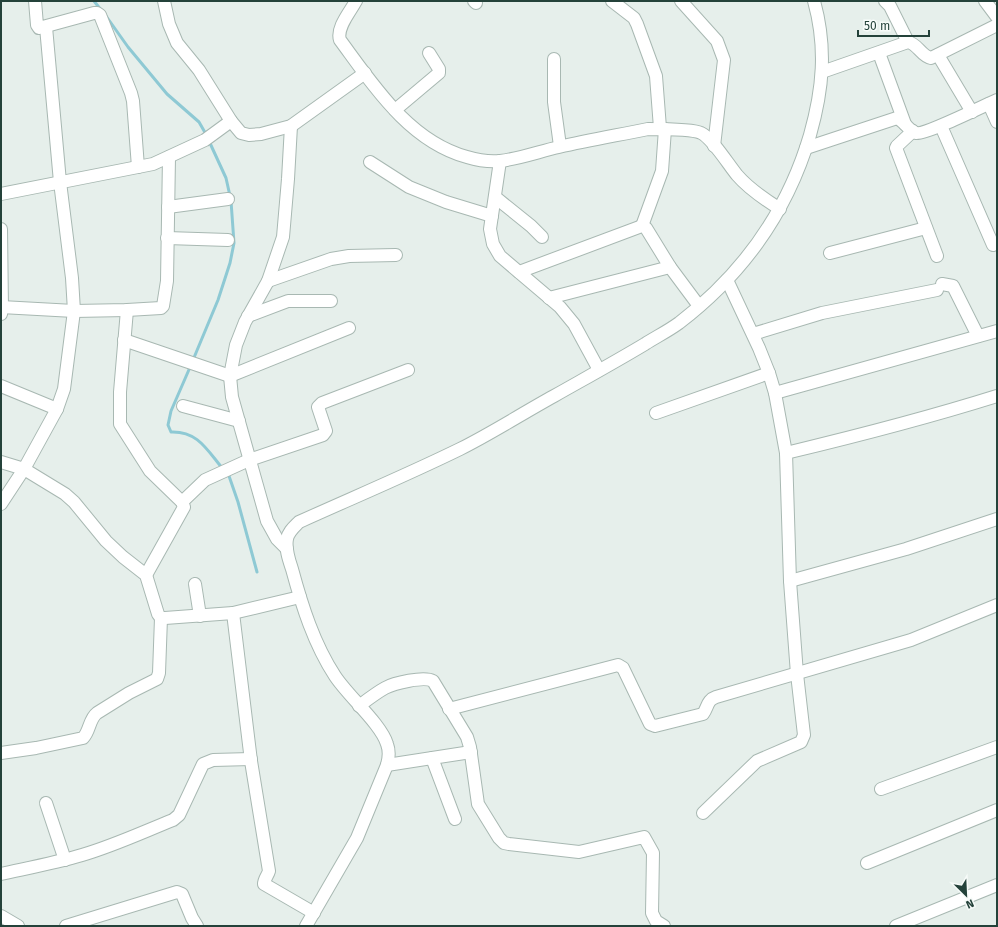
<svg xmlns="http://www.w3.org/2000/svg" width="998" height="927" viewBox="0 0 998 927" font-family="'Fira Sans',sans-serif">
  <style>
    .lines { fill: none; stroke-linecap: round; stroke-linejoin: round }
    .stream { stroke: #8ec9d4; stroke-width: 3 }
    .minor-casing { stroke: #a8b8b2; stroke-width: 14 }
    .minor { stroke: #fff; stroke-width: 12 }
  </style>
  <rect width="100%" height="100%" fill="#e6efeb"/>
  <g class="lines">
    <g class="stream">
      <polyline points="94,1 101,10"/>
      <polyline points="106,16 128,47 167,94 199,122 207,136"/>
      <polyline points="209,141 226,178 230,196"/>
      <polyline points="193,360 218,300 230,263 234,243 231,201"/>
      <path d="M191 365 171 411 168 425 171 432C198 431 207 450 223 469"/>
      <polyline points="226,473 229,476 238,502 257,572"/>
    </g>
    <defs>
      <g id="minor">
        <polyline points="35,1 37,25 39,28 94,13 97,13 100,15 131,93 133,101 138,167"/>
        <polyline points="164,1 169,24 177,43 199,70 231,121 241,133 249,135 261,134 291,126 365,73"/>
        <path d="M356 1C350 12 336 28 340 40 374 86 409 141 467 157 477 160 489 162 500 161 518 159 541 151 559 147 589 140 619 135 648 129 658 129 693 129 701 133 712 138 728 164 737 175 749 189 764 199 780 209"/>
        <polyline points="474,1 476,3"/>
        <polyline points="612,1 634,18 637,24 656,76 660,128"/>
        <polyline points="681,1 717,41 724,60 714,146"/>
        <polyline points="885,1 890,6 908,42"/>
        <polyline points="985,1 997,17"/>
        <polyline points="879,53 905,124"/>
        <polyline points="938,55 972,112"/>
        <polyline points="554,59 554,102 560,146"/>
        <path d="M822 72 908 42C918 44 921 56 931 58L997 25"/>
        <polyline points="989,104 997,122"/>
        <polyline points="395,110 439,73 439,69 429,53"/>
        <polyline points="941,126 993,245"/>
        <polyline points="913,131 897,146 896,148 937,256"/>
        <path d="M806 148 897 118C904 121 909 131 916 133 925 135 985 105 997 100"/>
        <polyline points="500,161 490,229 493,244 500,256 560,307 574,324 599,370"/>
        <polyline points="370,162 409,187 446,202 492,216"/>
        <polyline points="1,194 153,164 205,140 231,121"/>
        <polyline points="495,197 531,226 542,237"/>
        <polyline points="168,207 228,199"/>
        <polyline points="642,226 662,171 665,129"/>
        <polyline points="1,229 2,308 1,314"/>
        <polyline points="167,238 228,240"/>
        <polyline points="830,253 926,228"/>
        <polyline points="519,272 642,226 646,228 670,267 699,306"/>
        <polyline points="268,281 331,259 349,256 396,255"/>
        <polyline points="942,284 953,286 978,336"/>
        <polyline points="549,298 670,267"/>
        <polyline points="1,307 74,311 127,310 161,308 163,306 167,281 169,157"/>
        <polyline points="127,310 120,392 120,424 150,471 182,502 184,507 146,575"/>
        <polyline points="248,316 288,301 331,301"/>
        <polyline points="753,334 822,313 937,290"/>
        <polyline points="124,340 230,376 349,328"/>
        <polyline points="1,386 57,409"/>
        <polyline points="775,393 997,331"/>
        <polyline points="183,406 239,421"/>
        <polyline points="656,413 769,373"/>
        <path d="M786 453C857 436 927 418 997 396"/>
        <polyline points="1,462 24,469 65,494 74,502 106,541 123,557 146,575 158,614 161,618 165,618 233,613 300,597"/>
        <polyline points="182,502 205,480 249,460 323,435 326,431 318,407 322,403 408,370"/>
        <polyline points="1,504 24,469 57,409 64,389 74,311 72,278 60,182 46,27"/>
        <polyline points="287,549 277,539 267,521 232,397 230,376 236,345 245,322 268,281 283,237 288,179 291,126"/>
        <polyline points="790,581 906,549 997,519"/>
        <polyline points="195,584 200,616"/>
        <path d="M233 613 251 761 269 871C268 875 264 879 264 884L314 913"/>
        <path d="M359 706C367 700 376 693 385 688 394 683 424 676 433 681L467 737 470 747 478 804 499 838 504 843 509 844 579 852 644 837 653 853 652 913 656 921 664 926"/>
        <path d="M449 709 618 665 623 668 650 724 655 726 703 714C708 707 707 700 716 697L911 640 997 605"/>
        <path d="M1 753 36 748 83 738C90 731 89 719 97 713L129 693 157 679 159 673 161 618"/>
        <polyline points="432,758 455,819"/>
        <polyline points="387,765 471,752"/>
        <polyline points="881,789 997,747"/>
        <polyline points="46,803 65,860"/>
        <polyline points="703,813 757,761 801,742 804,735 797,674 790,581 786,453 775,393 769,373 759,348 727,280"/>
        <polyline points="867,863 997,810"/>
        <path d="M1 874C28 868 55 863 82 855 113 846 143 832 173 820L179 815 203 764 213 760 251 759"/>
        <polyline points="1,916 18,926"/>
        <polyline points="66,926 177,892 182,894 192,918 197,926"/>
        <path d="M306 926 357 838 387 765C389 758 390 752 387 744 381 724 348 696 335 676 314 644 302 606 292 569 289 560 285 549 287 539 288 532 294 527 299 522 352 498 407 475 460 449 492 433 523 413 554 396 584 379 615 362 645 344 656 337 668 331 679 323 743 274 787 213 810 135 823 89 827 48 814 1"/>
        <polyline points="896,926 997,885"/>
      </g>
    </defs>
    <use href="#minor" class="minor-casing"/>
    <use href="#minor" class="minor"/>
  </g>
  <rect width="998" height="927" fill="none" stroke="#24423a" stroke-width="4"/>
  <g transform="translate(966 895) rotate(156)" stroke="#f7fbf9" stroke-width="3" paint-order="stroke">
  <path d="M0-3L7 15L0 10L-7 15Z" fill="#24423a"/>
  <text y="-6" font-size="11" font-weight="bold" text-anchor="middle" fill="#24423a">N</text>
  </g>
  <path d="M858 30v6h71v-6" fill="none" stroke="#24423a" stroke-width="2"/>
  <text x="864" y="30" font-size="12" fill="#24423a" stroke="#f7fbf9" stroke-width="3" paint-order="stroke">50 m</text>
</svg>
